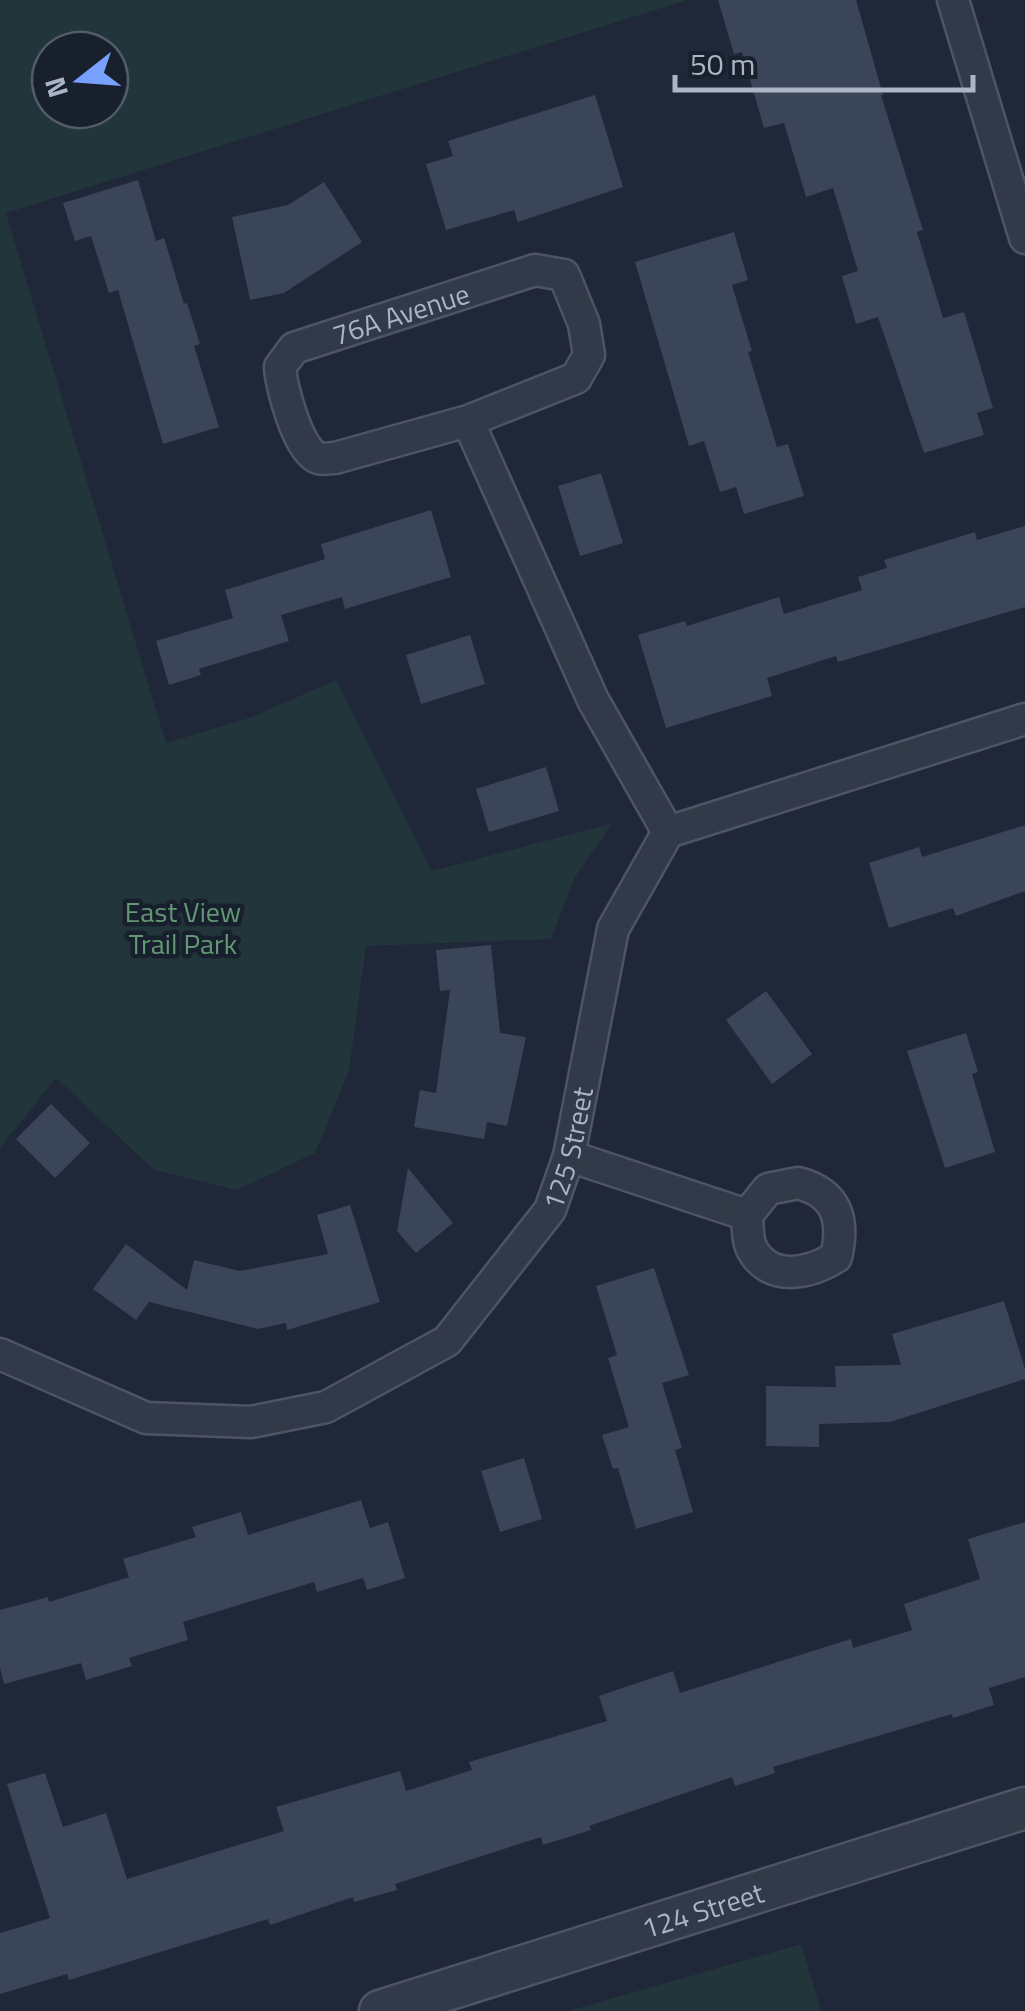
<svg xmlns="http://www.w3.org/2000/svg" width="1025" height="2011" viewBox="0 0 1025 2011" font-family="'Titillium Web',sans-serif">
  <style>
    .green { fill: #21353a; fill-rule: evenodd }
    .building { fill: #3a4559 }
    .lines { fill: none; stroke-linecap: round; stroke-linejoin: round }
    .minor-casing { stroke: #4d5464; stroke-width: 35 }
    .tertiary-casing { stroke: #4d5464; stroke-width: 45 }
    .minor { stroke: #323a49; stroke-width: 30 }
    .tertiary { stroke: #323a49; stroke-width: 40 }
    .labels { text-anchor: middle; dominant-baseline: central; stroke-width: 9; stroke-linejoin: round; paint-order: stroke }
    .street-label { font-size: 28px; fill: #acb4c6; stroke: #181f2d }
    .park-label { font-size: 28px; fill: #639874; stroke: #181f2d }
  </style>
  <rect width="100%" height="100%" fill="#1f2739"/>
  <g class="green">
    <path d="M0 0H687L6 213 166 743 252 717 336 680 432 871 613 823 575 877 551 939 366 946 349 1071 315 1153 237 1190 154 1170 56 1078 0 1148ZM110 50V110H50V50Z"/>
    <polygon points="801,1944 821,2011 568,2011"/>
  </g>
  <g class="building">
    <polygon points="718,0 856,0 883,95 881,95 923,230 917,232 943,318 964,312 993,408 977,413 984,435 924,453 878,317 856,324 842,276 858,271 833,188 806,197 784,123 764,128 742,52 734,54"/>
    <polygon points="595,95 623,187 518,222 514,210 446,230 426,164 453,156 448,141"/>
    <polygon points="138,180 156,241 164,238 184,304 187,303 200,344 194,346 219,427 163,444 118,290 109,293 91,236 75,241 63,203"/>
    <polygon points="324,182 362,242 284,293 250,300 232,217 288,205"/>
    <polygon points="734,232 748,280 732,285 752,351 748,352 777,447 788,444 804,496 744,514 736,487 720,492 704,441 689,446 635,262"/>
    <polygon points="601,473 623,543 580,556 558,486"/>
    <polygon points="431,510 451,577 345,609 342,597 281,615 289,641 199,669 201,675 169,685 156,641 233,618 225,590 325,559 321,544"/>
    <polygon points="1025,526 1025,607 838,662 836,656 767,678 772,696 666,728 638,635 685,621 687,626 779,597 784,614 862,590 858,577 887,568 884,560 975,532 977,540"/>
    <polygon points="470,635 485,684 421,704 406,655"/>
    <polygon points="546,767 559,811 489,832 476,789"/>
    <polygon points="1025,825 1025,891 956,916 953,908 889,928 869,863 919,847 922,857"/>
    <polygon points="491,945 500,1033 526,1037 507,1126 487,1122 484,1139 414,1127 420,1090 436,1093 450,990 440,991 436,950"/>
    <polygon points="766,991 812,1054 772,1084 726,1020"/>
    <polygon points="966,1033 978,1072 972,1074 995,1152 945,1168 907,1051"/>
    <polygon points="51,1104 90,1143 55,1178 16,1139"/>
    <polygon points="408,1168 453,1223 416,1253 397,1231"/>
    <polygon points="350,1205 380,1302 287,1330 286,1323 258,1329 149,1302 136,1320 93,1289 126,1244 187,1290 194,1260 240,1271 328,1254 317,1215"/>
    <polygon points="654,1268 689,1375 662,1383 682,1448 675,1450 693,1512 636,1529 618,1468 613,1469 602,1435 629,1427 608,1358 617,1355 596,1286"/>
    <polygon points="1004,1301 1025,1369 1025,1379 890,1422 819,1424 819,1447 766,1446 766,1386 836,1387 835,1366 901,1365 892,1334"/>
    <polygon points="524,1458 542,1519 500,1532 481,1471"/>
    <polygon points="361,1500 370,1528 388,1522 405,1578 367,1590 363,1578 317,1592 314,1582 183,1622 188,1640 129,1658 132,1666 86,1680 81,1663 4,1684 0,1668 0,1610 48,1597 49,1602 129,1577 123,1559 196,1537 192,1527 241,1512 248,1535"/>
    <polygon points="1025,1522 1025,1677 989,1688 994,1705 953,1718 952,1714 773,1767 775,1773 735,1786 732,1777 589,1826 591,1830 543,1845 541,1837 395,1884 397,1890 354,1902 353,1897 270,1925 268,1919 69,1980 67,1974 0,1994 0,1933 50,1918 7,1784 45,1773 63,1827 106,1813 127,1879 284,1831 276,1807 400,1771 406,1791 472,1770 469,1762 607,1721 599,1696 673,1671 680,1693 851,1639 853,1648 912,1630 904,1604 980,1579 968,1539"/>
  </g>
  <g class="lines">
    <defs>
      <g id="minor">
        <polyline points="953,0 1025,238"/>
        <path id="s1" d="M468 421 335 458C329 458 323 460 318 458 298 451 281 386 280 367L294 348 535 270 564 275 584 324 589 355 576 378 468 421 593 700 668 832"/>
        <polyline points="569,1156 747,1215"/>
        <path d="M798 1183C837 1193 845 1220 836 1257 809 1274 768 1283 751 1247 747 1238 748 1225 747 1215L768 1189Z"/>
        <path id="s2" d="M0 1354 146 1418 251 1422 326 1407 447 1341 550 1210 569 1156 613 929 668 832 1025 719"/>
      </g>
      <g id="tertiary">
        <path id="s3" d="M380 2011 1025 1808"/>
      </g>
    </defs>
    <use href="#minor" class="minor-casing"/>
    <use href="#tertiary" class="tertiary-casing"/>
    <use href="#minor" class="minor"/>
    <use href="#tertiary" class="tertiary"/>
  </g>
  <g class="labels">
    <g class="street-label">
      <text stroke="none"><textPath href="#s1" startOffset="392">76A Avenue</textPath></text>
      <text stroke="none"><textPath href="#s2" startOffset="710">125 Street</textPath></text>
      <text stroke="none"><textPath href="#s3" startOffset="338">124 Street</textPath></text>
    </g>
    <g class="park-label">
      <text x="183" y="911">East View<tspan x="183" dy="32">Trail Park</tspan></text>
    </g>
  </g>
  <g transform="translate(80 80) rotate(253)"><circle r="48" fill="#181f2d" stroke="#535b6a" stroke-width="2.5"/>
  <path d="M0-8L18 38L0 25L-18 38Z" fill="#78a0ff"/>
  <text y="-15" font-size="28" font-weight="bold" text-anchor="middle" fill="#acb4c6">N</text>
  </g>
  <path d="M675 75v15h298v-15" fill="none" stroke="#acb4c6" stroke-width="5"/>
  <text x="690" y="75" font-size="30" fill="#acb4c6" stroke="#181f2d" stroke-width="8" paint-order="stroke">50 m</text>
</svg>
